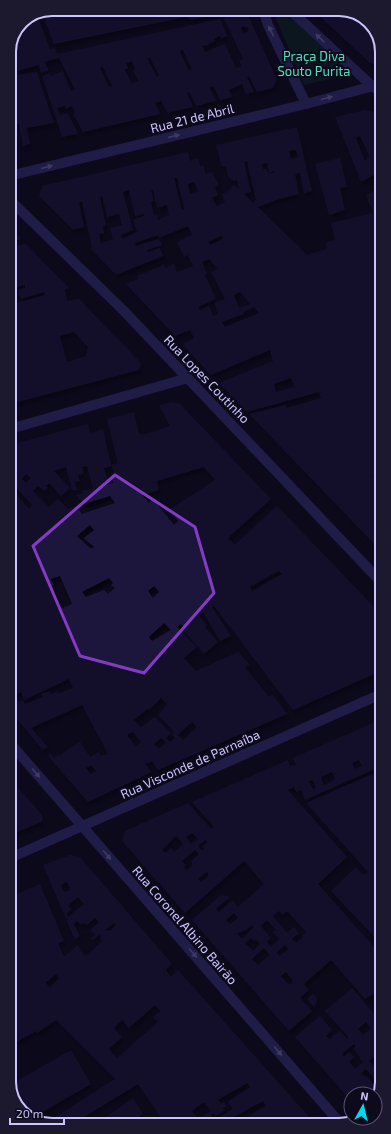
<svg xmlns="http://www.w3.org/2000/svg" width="391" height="1134" viewBox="0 0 391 1134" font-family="'Exo 2',sans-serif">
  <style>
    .green { fill: #0d2625 }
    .building { fill: #1d163e; fill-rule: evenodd; filter: url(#shadow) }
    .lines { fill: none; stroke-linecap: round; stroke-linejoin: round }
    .minor { stroke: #35337d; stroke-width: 10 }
    .oneway { fill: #7875b8 }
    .marked { fill: none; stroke: #833bc5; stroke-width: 3; stroke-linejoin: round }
    .labels { text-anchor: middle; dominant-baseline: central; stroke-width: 4; stroke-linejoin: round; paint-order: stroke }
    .park-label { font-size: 13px; fill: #4de3bc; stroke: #0d0a1c }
    .street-label { font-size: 13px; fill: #cbc5ff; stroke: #0d0a1c }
    .rim { fill: none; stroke: #cbc5ff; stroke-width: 2 }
  </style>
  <defs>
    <filter id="shadow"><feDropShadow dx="2.5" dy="4.5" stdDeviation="2" flood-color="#0009"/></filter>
  </defs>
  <rect width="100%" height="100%" fill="#0d0a1c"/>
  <polygon class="green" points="272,9 282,9 351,74 304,85"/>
  <g class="building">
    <polygon points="52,9 80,9 80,13 85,13 84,9 238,10 191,20 186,17 54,44 42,13 47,12 47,11"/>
    <polygon points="312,9 342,9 367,19 381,41 381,63 376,64 370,63"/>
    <path d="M247 13 277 80 273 88 257 92 249 76 247 77 254 92 246 94 242 84 229 90 232 97 220 100 213 86 210 88 216 101 196 106 189 92 187 93 193 107 167 113 161 101 155 103 160 114 83 132 73 114 75 113 72 106 66 109 65 106 57 108 60 115 68 113 78 134 62 137 42 76 50 73 51 76 63 71 71 91 75 89 59 58 44 62 49 70 41 73 39 65 17 71 16 63 9 64V49L22 21 37 15 50 49 55 48 57 54 220 19 227 36 221 39 220 36 214 39 215 41 208 44 209 45 203 46 205 52 225 44 236 68 242 66 239 61 243 59 224 18ZM245 26 246 28 248 27 249 31 243 33 241 28ZM183 50 192 69 188 70 180 51ZM147 58H150L159 76 157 77ZM132 61 135 69 133 70 138 81 132 83 125 70 128 68 126 63ZM103 67 112 86 109 87 100 68Z"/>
    <polygon points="17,70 18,75 37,72 54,123 27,128 30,144 23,146 19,124 9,126 9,113 16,112 9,71"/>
    <path d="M365 110 375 112 381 118V171L361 182 335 117ZM360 136 370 157 366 158 367 160 365 161 356 138Z"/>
    <polygon points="9,126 14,148 9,149"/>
    <path d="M297 127 312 191 304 193 300 173 295 174 299 194 276 200 258 207 307 255 327 249 326 242 335 240 331 223 373 213 366 195 381 187V226L378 227 381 233V472L373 476 381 494V551L249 414 286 405 287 408 321 398 319 392 247 412 219 383 273 361 270 350 211 375 182 344 194 338 190 330 175 336 126 284 138 279 137 276 164 265 165 268 174 264 177 272 193 266 188 255 184 257 177 242 192 235 188 226 159 238 158 235 135 243 136 246 159 239 162 245 147 250 148 252 160 248 163 256 116 275 90 248 92 247 82 202H79L84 227 73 230 39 196 42 186 188 152 190 161 198 158 200 166 203 165 206 174 212 172 214 175 219 185 215 187 218 195 212 198 217 206 225 202 222 194 227 192 234 185 239 189 237 180 234 181 228 177 226 167H222L216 145ZM296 150 298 157 291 159 289 151ZM247 161 256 200 254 201V204L244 194 251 192 244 162ZM267 163 269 173 274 171V173L269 174 266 169H263L262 164ZM174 178H177L184 209 182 210ZM194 182 198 191 190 194 188 184ZM129 190 135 216 144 214V216L133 220 137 232 122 239 121 235 133 230 123 192ZM151 190H153L157 208 167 205 169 215 158 220 157 214 154 215 151 202 154 201ZM102 196 107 217 119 214 122 225 110 228 113 239 101 243 99 234 104 233 103 227 106 226 100 197ZM221 236 223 239 210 245 208 242ZM209 259 218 269 211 272 225 299 214 303 218 314 213 316 209 306 200 310 198 307 216 299 205 275 207 274 202 262ZM240 292 250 304 239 308 234 295ZM254 307 259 313 225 327 222 322 244 314 243 312ZM291 378 294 387 276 392 274 384Z"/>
    <polygon points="340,158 347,187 340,188 345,210 329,215 315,164"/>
    <polygon points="9,226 13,230 21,239 9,242"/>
    <path d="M26 244 69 288 65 289 67 301 79 299 140 362 141 365 139 370 10 404 9 311 11 316 17 315 13 304 45 295 44 292 21 299 18 290 25 288V285L9 289V248ZM74 332 88 347 86 356 67 362 60 336Z"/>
    <path d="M173 402 180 404 271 499 228 538 235 545 277 506 381 614V671L293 710 214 606 212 607 231 636 220 641 203 612 198 615 207 625 205 627 218 642 204 654 185 632 186 630 181 624 177 627 197 647 184 658 196 671 238 652 250 665 245 667 269 697 272 694 287 714 158 770 152 761 149 763 148 762 145 764 152 772 88 802 48 756 50 753 54 758 59 754 60 756 70 748 80 742 90 757 99 752 100 756 108 754 82 705 31 728 48 747 43 750 10 711V487L29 509 32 505 10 481V445L88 424 90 433 103 429 111 465 118 463 107 419 134 412 139 434 141 433 142 435 170 426 159 405ZM87 466 93 489 82 491 83 493 76 495 84 504 110 496 115 503 82 514 76 506 68 509 58 499 49 507 33 491 38 486 44 491 48 488 46 486 49 483 61 496 70 488 54 471 66 467 72 490H77L75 482 80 481 78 475 84 474 82 467ZM112 466 114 473 111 474 113 483 104 486 103 481 108 480 104 468ZM204 467 215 480 169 510 178 521 174 525 153 499 149 503 142 495 159 490 157 481ZM26 474 31 478 26 483 22 479ZM90 525 94 530 84 538 94 547 91 549 77 536ZM279 571 282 574 252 591 250 587ZM60 576 72 604 60 609 49 587 54 585 51 579ZM109 578 113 583 111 585 115 588 108 594 104 590 86 597 82 592ZM154 586 159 592 153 598 148 591ZM164 623 171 630 152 641 149 637ZM69 679 73 688 57 694V691L51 694 50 691 41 694 43 697 25 704 23 700 19 702 15 695 21 692 24 700ZM161 698 167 705 158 715 174 732 172 734 175 738 170 742 166 738 171 733 155 717 141 727 134 720 147 709 149 710ZM192 722 197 727 183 740 178 735ZM133 732 141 742 136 746 127 735ZM161 738 166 743 159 749 154 744ZM91 765 96 771 91 774 86 768Z"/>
    <path d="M382 719V751L375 753 377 758 382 756V766L305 800 301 790 296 792 294 787 288 790 347 857 318 884 382 956V1002L374 993 365 999 331 960 304 984 309 990 300 998 312 1011 289 1031 192 920 221 895 230 897 216 909 219 912 232 900 238 907 264 884 244 861 185 913 122 841 125 831 188 803 211 829 214 827 192 802 288 760 290 766 296 765 293 758ZM359 760 362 766 355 769 352 763ZM332 772 335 779 324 786 321 777ZM313 780 316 788 313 789 309 781ZM192 833 198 839 191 844 186 837ZM176 836 183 844 174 852 171 848 166 853 162 850ZM206 840 207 842 202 847 204 849 202 851 198 846ZM195 850 199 854 191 862 193 865 187 870 184 867 186 865 182 861ZM207 872 209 875 201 882 198 879ZM279 911 283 915 287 911 306 932 302 936 303 937 296 943 292 939 299 933 294 927 287 933 273 916ZM234 913 238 918 230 924 226 920ZM267 920 276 930 273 932 279 939 271 947 267 942 271 938 261 926ZM252 925 254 927 242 939 237 933 239 932 240 933 244 930 245 931ZM251 938 254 941 256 940 260 944 253 951 245 943ZM285 945 288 949 280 956 276 953ZM264 948 270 955 258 965 252 959ZM286 972 293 981 289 985 281 976Z"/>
    <polygon points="382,770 382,945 331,891 356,867 363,875 368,872 306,803"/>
    <polygon points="10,778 42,815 43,819 41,822 10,835"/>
    <path d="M70 855 80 857 172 964 166 970 171 977 178 970 310 1118 309 1124H260L263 1122 261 1120 253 1124H235L266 1106 263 1101 221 1124H215L213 1122 208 1124H151L161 1118 138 1084 71 1125H54L51 1120 115 1079 56 1020 37 1033 36 1031 15 1043 13 1037 10 1038V1008L15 1006 10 999V897L40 884 64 941 58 943 64 957 78 945 81 952V951L86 956 101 942 100 934 93 940 91 938 95 935 90 930 99 922 95 918 87 925 83 923 81 925 77 921 74 924 80 936 75 940 43 865ZM67 882 70 890 64 892 61 885ZM78 897 84 904 68 917 67 914 71 909 68 906ZM114 923 116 925 110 931 105 930ZM56 974 59 978 50 988 45 982 48 981ZM155 1005 161 1011 153 1017 158 1022 117 1058 109 1049 122 1037 114 1028 122 1020 129 1028ZM247 1083 250 1087 228 1102 233 1109 214 1120 211 1115 214 1113 216 1116 225 1110 223 1108 226 1106 224 1102 221 1103 218 1100ZM204 1102 211 1111 198 1119 192 1111Z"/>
    <path d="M352 988 377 1017 375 1019 378 1023 382 1019V1046L377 1051 378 1053 369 1061 374 1066 382 1059V1075L380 1077 382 1082 375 1102V1094H351V1101L295 1037 320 1016 332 1030 326 1036 329 1039 340 1031 347 1039 349 1038 325 1011ZM366 1022 371 1029 363 1035 358 1029ZM354 1044 356 1046 353 1049 360 1057 359 1058 363 1062 355 1069 349 1062 354 1057 349 1052 344 1057 342 1054ZM366 1069 376 1081 373 1084 366 1076 365 1077 361 1073Z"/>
    <polygon points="313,994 317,998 315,1008 307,999"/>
    <polygon points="382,1006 382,1019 376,1012"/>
    <polygon points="71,1050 91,1084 32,1118 24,1115 10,1093 10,1085"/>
    <polygon points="133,1098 143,1114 134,1120 136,1124 135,1125 95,1125"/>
  </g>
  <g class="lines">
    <g class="minor">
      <polyline points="263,9 268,25 306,104"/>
      <polyline points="289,9 372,86 381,92"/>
      <polyline points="9,176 306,104 381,84"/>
      <polyline points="9,199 124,311 381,582"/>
      <polyline points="10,429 188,378"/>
      <polyline points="10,743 341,1124"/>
      <polyline points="10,858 381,694"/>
    </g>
  </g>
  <defs><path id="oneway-solid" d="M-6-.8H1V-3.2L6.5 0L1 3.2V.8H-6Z"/></defs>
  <g class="oneway">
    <use href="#oneway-solid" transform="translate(271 31) rotate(-116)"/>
    <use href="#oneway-solid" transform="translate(320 38) rotate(-137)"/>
    <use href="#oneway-solid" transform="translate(327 98) rotate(-15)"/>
    <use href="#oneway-solid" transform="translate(174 136) rotate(-14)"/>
    <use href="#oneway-solid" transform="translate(47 167) rotate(-14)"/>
    <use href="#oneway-solid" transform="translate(36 773) rotate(49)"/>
    <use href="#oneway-solid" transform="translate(107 855) rotate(49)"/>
    <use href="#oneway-solid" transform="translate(193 953) rotate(49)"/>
    <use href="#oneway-solid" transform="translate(278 1051) rotate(49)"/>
  </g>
  <path d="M0 0H391V1134H0ZM115 475 195 527 214 593 144 673 80 656 33 546Z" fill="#0d0a1c" fill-opacity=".55" fill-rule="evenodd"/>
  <path class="marked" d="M115 475 195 527 214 593 144 673 80 656 33 546Z"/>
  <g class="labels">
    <g class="park-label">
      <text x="314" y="56">Praça Diva<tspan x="314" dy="15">Souto Purita</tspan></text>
    </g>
    <g class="street-label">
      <text transform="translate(192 118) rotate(-14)">Rua 21 de Abril</text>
      <text transform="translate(207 379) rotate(46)">Rua Lopes Coutinho</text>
      <text transform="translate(190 764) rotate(-24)">Rua Visconde de Parnaíba</text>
      <text transform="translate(185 925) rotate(49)">Rua Coronel Albino Bairão</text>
    </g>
  </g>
  <path d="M0 0H391V1134H0ZM52 16H339A36 36 0 0 1 375 52V1082A36 36 0 0 1 339 1118H52A36 36 0 0 1 16 1082V52A36 36 0 0 1 52 16Z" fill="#1c192e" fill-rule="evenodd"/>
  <path class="rim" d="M52 16H339A36 36 0 0 1 375 52V1082A36 36 0 0 1 339 1118H52A36 36 0 0 1 16 1082V52A36 36 0 0 1 52 16Z"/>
  <g transform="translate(363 1106) rotate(8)"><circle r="19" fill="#0d0a1c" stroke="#595577"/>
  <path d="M0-3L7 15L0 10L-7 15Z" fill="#00daf0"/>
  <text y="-6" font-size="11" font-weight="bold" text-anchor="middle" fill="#cbc5ff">N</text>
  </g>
  <path d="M10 1118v6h54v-6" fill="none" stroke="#cbc5ff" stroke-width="2"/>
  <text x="16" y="1118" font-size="12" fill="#cbc5ff" stroke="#0d0a1c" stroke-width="3" paint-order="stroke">20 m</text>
</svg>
